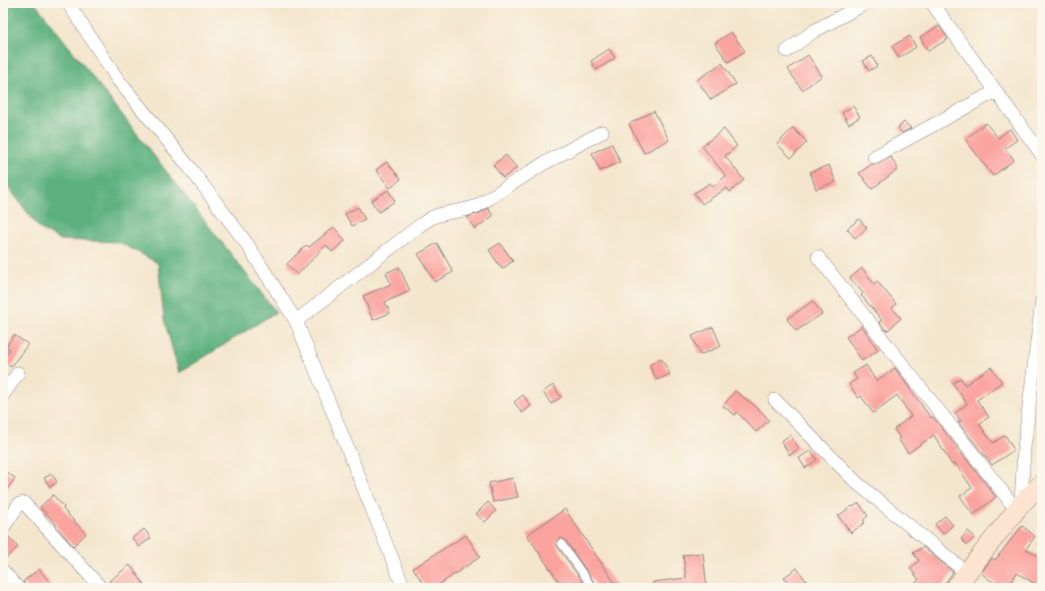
<svg xmlns="http://www.w3.org/2000/svg" width="1045" height="591" viewBox="0 0 1045 591" font-family="'Patrick Hand',sans-serif">
  <style>
    .forest { fill: #5cb07d; stroke: #3f695c }
    .building { fill: #fba39e }
    .lines { fill: none; stroke-linecap: round; stroke-linejoin: round }
    .lane-casing { stroke: #8b8484; stroke-width: 8 }
    .street-casing { stroke: #8b8484; stroke-width: 14 }
    .secondary-casing { stroke: #8b8484; stroke-width: 20 }
    .lane { stroke: #fff; stroke-width: 7 }
    .street { stroke: #fff; stroke-width: 13 }
    .secondary { stroke: #fde4d1; stroke-width: 19 }
  </style>
  <rect width="100%" height="100%" fill="#fbf7ec"/>
  <filter id="ink" filterUnits="userSpaceOnUse"><feTurbulence type="fractalNoise" baseFrequency=".025" numOctaves="2"/><feDisplacementMap in="SourceGraphic" scale="8" xChannelSelector="R" yChannelSelector="G"/><feConvolveMatrix kernelMatrix="1 2 1 2 8 2 1 2 1" color-interpolation-filters="sRGB"/></filter>
  <filter id="wash" filterUnits="userSpaceOnUse"><feTurbulence type="fractalNoise" baseFrequency=".012" numOctaves="4" result="noise"/><feDisplacementMap in="SourceGraphic" scale="16" xChannelSelector="R" yChannelSelector="G"/><feGaussianBlur stdDeviation="0.9" result="paint"/><feColorMatrix in="noise" values="0 0 0 0 0 0 0 0 0 0 0 0 0 0 0 0 0 1.4 0 .05"/><feComposite in="paint" operator="in"/></filter>
  <g filter="url(#wash)">
    <rect width="100%" height="100%" fill="#f4e6cd"/>
    <polygon class="forest" points="3,3 35,3 276,312 179,373 164,319 158,263 119,242 61,240 40,229 3,180"/>
    <g id="blocks">
      <g class="building">
        <polygon points="939,26 948,39 928,51 920,37"/>
        <polygon points="731,32 745,51 728,62 715,43"/>
        <polygon points="910,36 916,47 899,58 892,46"/>
        <polygon points="609,49 615,58 596,70 591,61"/>
        <polygon points="808,55 822,76 802,90 788,69"/>
        <polygon points="872,56 877,66 869,71 863,61"/>
        <polygon points="722,63 736,84 711,100 697,80"/>
        <polygon points="853,106 860,117 849,124 842,113"/>
        <polygon points="654,111 669,140 644,153 629,124"/>
        <polygon points="904,122 911,128 902,133 898,128"/>
        <polygon points="986,123 998,138 1010,129 1017,140 1005,148 1014,160 993,176 965,139"/>
        <polygon points="793,128 807,142 791,158 777,144"/>
        <polygon points="724,129 737,146 725,156 744,180 730,192 727,188 702,204 694,193 710,183 712,187 726,176 702,146"/>
        <polygon points="612,144 620,162 600,171 592,153"/>
        <polygon points="506,155 517,168 503,178 493,165"/>
        <polygon points="891,157 898,169 872,189 859,173 872,164 878,164"/>
        <polygon points="387,162 401,179 390,188 376,170"/>
        <polygon points="829,165 836,182 816,189 810,172"/>
        <polygon points="388,190 395,201 379,212 371,201"/>
        <polygon points="358,207 365,219 352,226 345,214"/>
        <polygon points="488,208 493,216 475,229 467,217 480,213"/>
        <polygon points="859,219 867,228 855,238 847,229"/>
        <polygon points="334,227 345,241 332,252 326,245 297,275 287,264 306,245 309,247"/>
        <polygon points="437,243 453,272 435,282 418,254"/>
        <polygon points="500,243 513,261 502,269 489,250"/>
        <polygon points="399,267 410,291 385,302 390,313 373,320 363,296 391,284 386,273"/>
        <polygon points="862,268 874,284 877,281 896,304 892,308 901,318 887,331 879,322 882,320 861,295 863,293 850,278"/>
        <polygon points="813,301 822,314 796,331 787,319"/>
        <polygon points="862,326 878,350 862,361 846,337"/>
        <polygon points="713,327 721,346 700,355 692,336"/>
        <polygon points="14,335 28,344 11,367 3,361 3,359 10,349 6,347"/>
        <polygon points="661,358 670,374 657,380 649,365"/>
        <polygon points="866,365 876,381 895,368 931,418 933,417 996,497 973,515 960,496 972,488 955,463 952,465 934,435 908,453 898,439 900,438 894,429 911,416 897,395 873,413 861,396 858,398 849,384 857,379 853,373"/>
        <polygon points="991,367 1002,382 977,400 989,417 979,424 993,443 1005,435 1014,450 992,465 958,422 961,421 955,413 967,404 953,383 961,378 965,385"/>
        <polygon points="553,385 561,397 551,404 543,392"/>
        <polygon points="735,391 758,408 769,420 756,432 737,412 735,415 723,406"/>
        <polygon points="523,395 531,406 522,413 514,402"/>
        <polygon points="790,435 799,448 790,455 781,441"/>
        <polygon points="811,450 817,460 805,468 799,458"/>
        <polygon points="3,470 15,478 3,495"/>
        <polygon points="52,474 57,482 50,487 44,478"/>
        <polygon points="513,478 518,497 493,502 489,483"/>
        <polygon points="53,495 64,507 63,509 86,534 73,546 55,525 56,524 40,507"/>
        <polygon points="488,502 496,511 485,522 476,514"/>
        <polygon points="859,503 868,516 863,520 865,522 851,533 838,516 852,506 853,507"/>
        <polygon points="565,509 618,588 598,588 565,540 561,538 557,541 557,546 587,588 563,588 527,535"/>
        <polygon points="945,516 953,525 943,534 935,524"/>
        <polygon points="1022,526 1035,536 1026,549 1042,558 1042,588 1017,573 1006,588 992,588 995,584 981,573 992,558 995,560"/>
        <polygon points="144,529 151,538 139,547 132,538"/>
        <polygon points="968,531 975,537 967,545 961,539"/>
        <polygon points="7,535 18,547 3,561 3,536"/>
        <polygon points="466,535 480,557 434,588 426,588 413,568"/>
        <polygon points="923,547 953,572 946,582 939,588 910,588 919,580 910,568 919,561 913,553"/>
        <polygon points="703,553 707,588 653,588 653,582 686,578 683,555"/>
        <polygon points="130,565 144,584 138,588 115,588 109,581"/>
        <polygon points="797,568 811,588 791,588 784,577"/>
        <polygon points="39,569 51,584 46,588 28,588 23,582"/>
      </g>
    </g>
  </g>
  <g filter="url(#ink)">
    <use href="#blocks" fill-opacity="0" stroke="#8b8484" stroke-width="1"/>
    <g class="lines">
      <defs>
        <polyline id="lane" points="561,543 593,588"/>
        <g id="street">
          <polyline points="68,3 118,80 190,168 247,244 296,321 404,588"/>
          <polyline points="932,3 1042,155"/>
          <polyline points="787,51 814,31 866,3"/>
          <polyline points="874,157 996,91"/>
          <polyline points="818,257 1016,509"/>
          <path d="M296 321 419 226C423 223 428 220 433 217 447 211 463 212 477 206L543 164 602 132"/>
          <polyline points="3,395 18,373"/>
          <polyline points="775,400 857,483 967,573"/>
          <polyline points="1021,504 1024,448 1042,301"/>
          <polyline points="3,528 19,504 24,503 101,588"/>
          <polyline points="3,571 18,588"/>
        </g>
        <polyline id="secondary" points="955,588 1021,504 1042,483"/>
      </defs>
      <use href="#lane" class="lane-casing"/>
      <use href="#street" class="street-casing"/>
      <use href="#secondary" class="secondary-casing"/>
      <use href="#lane" class="lane"/>
      <use href="#street" class="street"/>
      <use href="#secondary" class="secondary"/>
    </g>
  </g>
  <rect width="1045" height="591" fill="none" stroke="#fbf7ec" stroke-width="16"/>
</svg>
